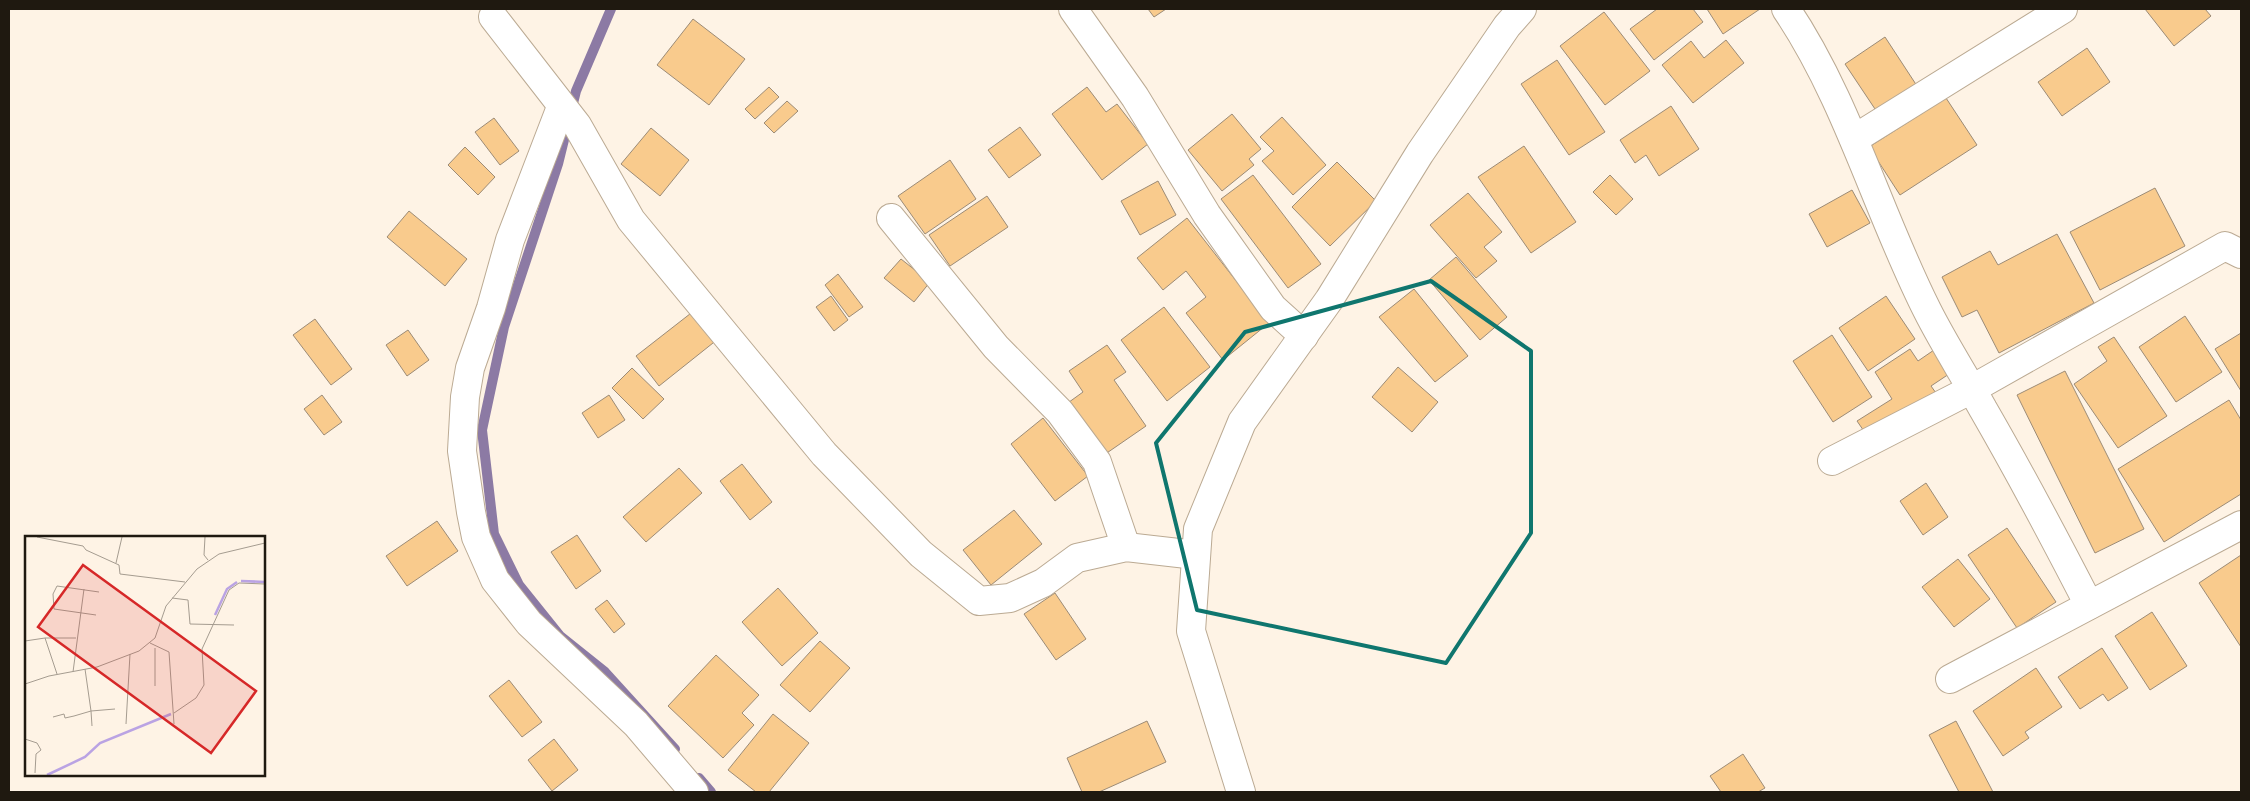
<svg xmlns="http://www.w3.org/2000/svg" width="2250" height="801" viewBox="0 0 2250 801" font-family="'Alegreya Sans',sans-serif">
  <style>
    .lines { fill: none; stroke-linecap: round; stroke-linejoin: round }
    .stream { stroke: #8c7aa4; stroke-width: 10 }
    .building { fill: #f9cb8d; stroke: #9c8b76 }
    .minor-casing { stroke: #bbaa93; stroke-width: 30 }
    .minor { stroke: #fff; stroke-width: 28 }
    .marked { fill: none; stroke: #0f766e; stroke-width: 4; stroke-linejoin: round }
    .inset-river { fill: none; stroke: #baa3e3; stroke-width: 2.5 }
    .inset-road { fill: none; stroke: #a59c90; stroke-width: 1 }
    .view { fill: #d62828; fill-opacity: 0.15; stroke: #d62828; stroke-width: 2.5 }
    .inset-edge { fill: none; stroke: #1f1910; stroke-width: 2.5 }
  </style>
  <rect width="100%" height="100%" fill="#fef3e5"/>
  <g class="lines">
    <g class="stream">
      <polyline points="611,9 576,91 558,164 504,327 482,430 494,534 519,585 560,636 605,672 675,749"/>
      <polyline points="699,778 711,792"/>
    </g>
  </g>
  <g class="building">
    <polygon points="1148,9 1166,9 1154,17"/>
    <polygon points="1657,9 1693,9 1703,22 1654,60 1630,29"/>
    <polygon points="1707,9 1760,9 1723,34"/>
    <polygon points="2145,9 2205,9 2211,16 2174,46"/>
    <polygon points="1604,12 1650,71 1605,105 1560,46"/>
    <polygon points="693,19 745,59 709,105 657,65"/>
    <polygon points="1885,37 1919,89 1879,115 1845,64"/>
    <polygon points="1726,40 1744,63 1693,103 1662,65 1691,41 1704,58"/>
    <polygon points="2087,48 2110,82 2062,116 2038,82"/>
    <polygon points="1557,60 1605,132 1569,155 1521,84"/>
    <polygon points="769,87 779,97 755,119 745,109"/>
    <polygon points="1087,87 1106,112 1117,104 1148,144 1102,180 1052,114"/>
    <polygon points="1946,98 1977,145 1900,195 1869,147"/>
    <polygon points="787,101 798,111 774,133 764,123"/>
    <polygon points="1671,106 1699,149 1659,176 1646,155 1635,163 1620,140"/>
    <polygon points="1232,114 1261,149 1249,159 1254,165 1222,191 1188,150"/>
    <polygon points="1282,117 1326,165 1293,195 1262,161 1274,151 1260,137"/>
    <polygon points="494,118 519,151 500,165 475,132"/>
    <polygon points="1020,127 1041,155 1009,178 988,150"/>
    <polygon points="651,128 689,160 660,196 621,164"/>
    <polygon points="1524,146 1576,222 1531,253 1478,177"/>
    <polygon points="465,147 495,177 478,195 448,165"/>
    <polygon points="950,160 976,199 925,234 898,196"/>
    <polygon points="1337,162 1376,201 1330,246 1292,207"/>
    <polygon points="1253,175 1321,264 1288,288 1221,199"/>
    <polygon points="1610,175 1633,199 1616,215 1593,192"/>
    <polygon points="1158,181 1176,215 1140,235 1121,201"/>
    <polygon points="2155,188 2185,246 2100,290 2070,232"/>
    <polygon points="1852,190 1870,223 1827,247 1809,214"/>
    <polygon points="1468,193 1502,232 1484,247 1497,261 1476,278 1430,225"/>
    <polygon points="987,196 1008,227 950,266 929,235"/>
    <polygon points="409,211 467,259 445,286 387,237"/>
    <polygon points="1187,218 1269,323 1223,360 1186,313 1206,297 1186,271 1163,290 1137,258"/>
    <polygon points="2057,234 2094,303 1999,353 1977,310 1962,317 1942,277 1990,251 1998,265"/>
    <polygon points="1456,257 1507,317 1480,340 1429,280"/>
    <polygon points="901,259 930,282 914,302 884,278"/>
    <polygon points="838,274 863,307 849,317 825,285"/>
    <polygon points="1414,289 1468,356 1435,382 1379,317"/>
    <polygon points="831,296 848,320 834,331 816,307"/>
    <polygon points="1886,296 1915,339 1868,371 1839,328"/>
    <polygon points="1164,307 1210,367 1167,401 1121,340"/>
    <polygon points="695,310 718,339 659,386 636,356"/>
    <polygon points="2185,316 2222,372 2176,402 2139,347"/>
    <polygon points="315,319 352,369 331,385 293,335"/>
    <polygon points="408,330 429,360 407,376 386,345"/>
    <polygon points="2241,333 2241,391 2215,349"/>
    <polygon points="1832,335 1872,397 1833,422 1793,361"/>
    <polygon points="2114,337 2167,416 2118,448 2074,384 2107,361 2098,347"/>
    <polygon points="1107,345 1126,372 1114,380 1146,426 1101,457 1065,405 1083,392 1069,371"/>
    <polygon points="1910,349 1918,361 1934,350 1949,374 1931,386 1936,393 1868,437 1857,421 1892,399 1875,372"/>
    <polygon points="1398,367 1438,402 1412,432 1372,397"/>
    <polygon points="632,368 664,399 643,419 612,388"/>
    <polygon points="2065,371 2144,529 2095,553 2017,395"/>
    <polygon points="322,395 342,422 324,435 304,409"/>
    <polygon points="609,395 625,420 598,438 582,413"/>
    <polygon points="2229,400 2241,420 2241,494 2164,542 2118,469"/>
    <polygon points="1043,418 1088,476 1055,501 1011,444"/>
    <polygon points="742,464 772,502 750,520 720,481"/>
    <polygon points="679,468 702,493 646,542 623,517"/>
    <polygon points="1926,483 1948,517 1923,535 1900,501"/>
    <polygon points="1014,510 1042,544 991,585 963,550"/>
    <polygon points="437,521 458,551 407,586 386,556"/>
    <polygon points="2007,528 2056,602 2017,628 1968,555"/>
    <polygon points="577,535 601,571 576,589 551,552"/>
    <polygon points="2241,555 2241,647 2199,583"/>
    <polygon points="1958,559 1990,599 1954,627 1922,587"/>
    <polygon points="778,588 818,633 782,666 742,622"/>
    <polygon points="1055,593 1086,639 1056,660 1024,614"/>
    <polygon points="607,600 625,624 614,633 595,609"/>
    <polygon points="2152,612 2187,666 2150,690 2115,636"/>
    <polygon points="820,641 850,668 810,712 780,685"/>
    <polygon points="2102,648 2128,688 2108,701 2103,694 2080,709 2058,677"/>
    <polygon points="716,655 759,695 742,713 754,725 723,758 668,706"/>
    <polygon points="2036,668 2062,707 2025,732 2029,738 2003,756 1973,711"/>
    <polygon points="509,680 542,722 522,737 489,696"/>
    <polygon points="773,714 809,743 769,792 756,792 728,770"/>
    <polygon points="1147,721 1166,762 1099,792 1082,792 1067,758"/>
    <polygon points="1956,721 1993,792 1959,792 1929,735"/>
    <polygon points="554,739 578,770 552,791 528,760"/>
    <polygon points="1743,754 1765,788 1758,792 1721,792 1710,776"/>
  </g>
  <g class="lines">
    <defs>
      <g id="minor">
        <polyline points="1073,9 1135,97 1207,215 1273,308 1304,336"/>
        <path d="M1786 9C1848 101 1877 211 1927 310 1944 344 1965 376 1983 409 2020 473 2055 539 2089 605"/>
        <polyline points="493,17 577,125 631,220 824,454 921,554 979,601 1010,598 1043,583 1077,558 1126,547 1196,555"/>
        <polyline points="561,107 510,240 491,308 470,368 465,397 462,451 471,512 476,537 495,580 529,623 636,724 694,792"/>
        <polyline points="1854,139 2063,9"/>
        <polyline points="891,218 996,347 1060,412 1097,462 1126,547"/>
        <polyline points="1832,461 1972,389 2225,246 2241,254"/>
        <polyline points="1950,679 2241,525"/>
        <polyline points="1241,792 1191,631 1198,529 1242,422 1329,300 1420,153 1507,26 1522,9"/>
      </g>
    </defs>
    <use href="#minor" class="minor-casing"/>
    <use href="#minor" class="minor"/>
  </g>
  <path class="marked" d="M1431 281 1531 351V533L1446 663 1197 610 1156 443 1245 332Z"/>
  <g transform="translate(25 536)">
    <rect width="240" height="240" fill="#fef3e5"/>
    <path class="inset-river" d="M216 45 240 46M190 79 202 53 212 46M22 239 60 221 75 207 146 178"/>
    <path class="inset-road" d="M12 1 58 10 61 14 94 29 95 38 160 46M180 1 179 19 183 24M91 27 97 1M147 62 163 64 165 88 209 89M71 79 29 73 28 58 32 50 74 56M20 102H51M0 105 20 102 32 138M125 107 144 116 149 188M60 133 66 175 90 173M48 136 59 53M0 148 24 140 72 131 114 115 130 102 141 70 172 33 194 18 240 7M130 150V112M149 177 171 162 179 149 177 113 204 54 214 47 240 48M28 181 39 178 40 182 49 180 66 175 67 190M101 188 105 118M0 203 12 207 16 214 11 218 10 237"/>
    <path class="view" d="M58 29 231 155 186 217 13 91Z"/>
    <rect width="240" height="240" class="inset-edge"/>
  </g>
  <rect width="2250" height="801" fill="none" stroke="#1f1910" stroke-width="20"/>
</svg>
